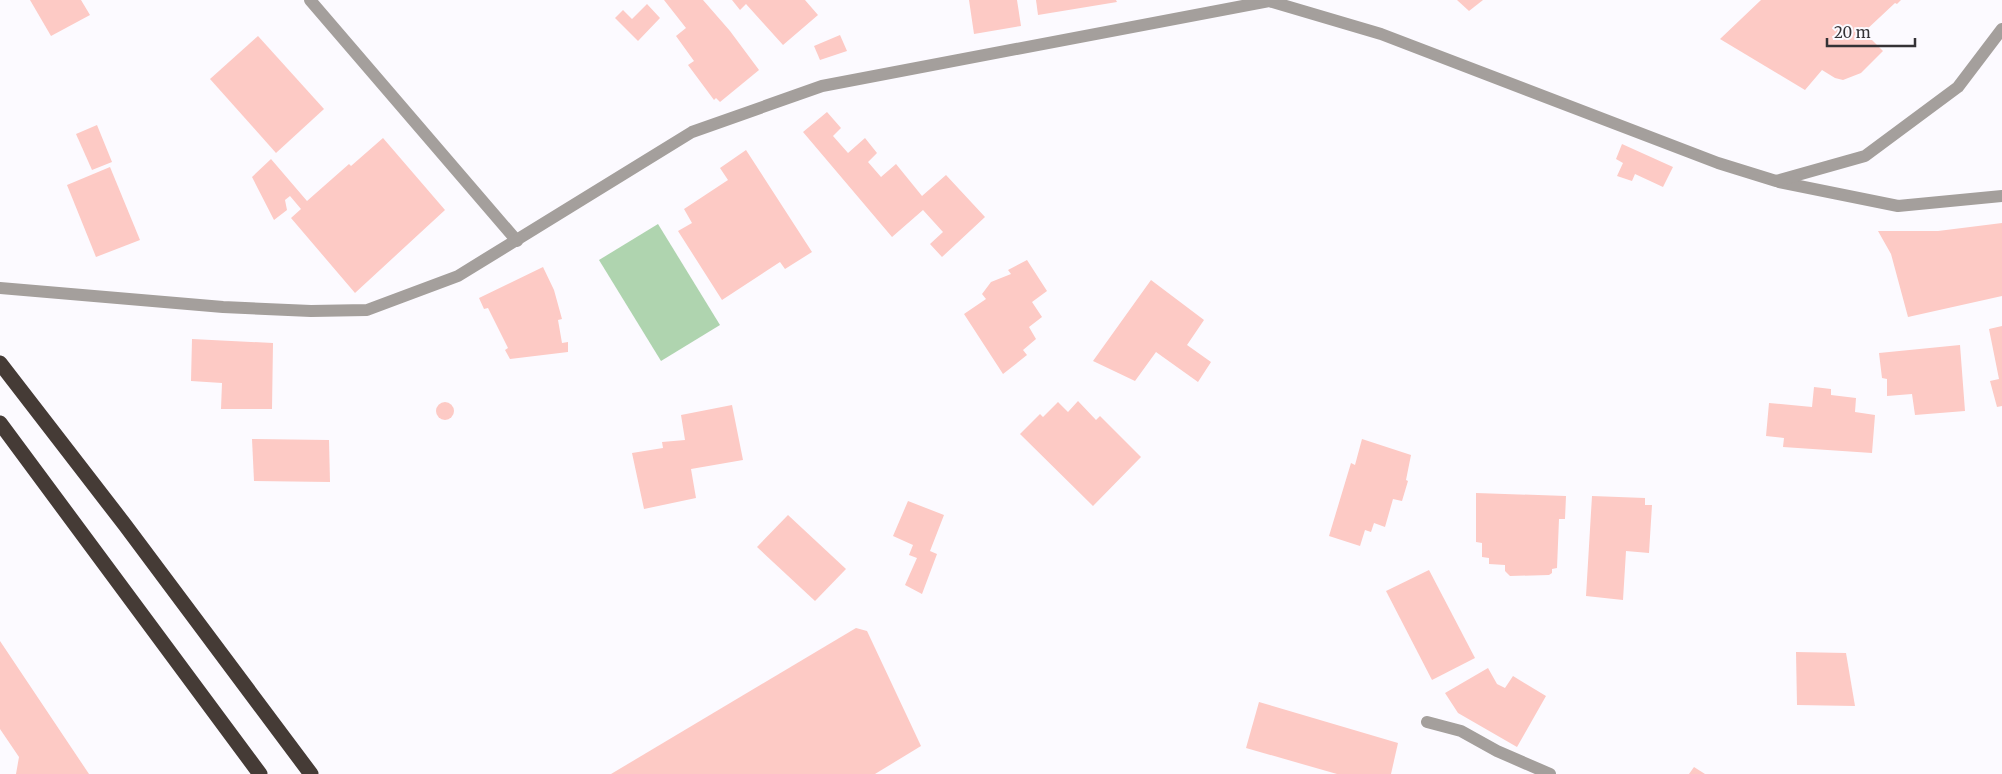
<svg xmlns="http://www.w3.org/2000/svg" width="2002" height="774" viewBox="0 0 2002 774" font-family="Merriweather,serif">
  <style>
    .green { fill: #afd4af }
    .building { fill: #fdcac5 }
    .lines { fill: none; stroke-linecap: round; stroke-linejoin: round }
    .street { stroke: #a49f9c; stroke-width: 12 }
    .highway { stroke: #453b36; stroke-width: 15 }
  </style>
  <rect width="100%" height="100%" fill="#fcfaff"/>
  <polygon class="green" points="658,224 720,325 661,361 599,260"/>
  <g class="building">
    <polygon points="30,0 81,0 90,15 51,36"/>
    <polygon points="664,0 703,0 730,31 759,70 720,102 716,98 714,100 688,65 694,61 676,36 686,28"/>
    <polygon points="732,0 805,0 818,15 783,45 746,4 740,10"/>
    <polygon points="969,0 1017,0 1021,26 974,34"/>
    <polygon points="1036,0 1116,0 1117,2 1038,15"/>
    <polygon points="1457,0 1483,0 1469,11"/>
    <polygon points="1761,0 1901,0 1897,4 1895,3 1864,32 1883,51 1861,73 1843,80 1835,78 1822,70 1805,90 1720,39"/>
    <polygon points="647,4 660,18 638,41 615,18 623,10 632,19"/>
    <polygon points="840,35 847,51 820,60 814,46"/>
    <polygon points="258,36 324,109 276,153 210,79"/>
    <polygon points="827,112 841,128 833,136 848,153 865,138 877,153 868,162 881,177 896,164 922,196 946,175 985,217 942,257 930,244 943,232 923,210 892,237 803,132"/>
    <polygon points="97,125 112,162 92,170 76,134"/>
    <polygon points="383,138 445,210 355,293 291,218 301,209 290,196 285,200 287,210 274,220 252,177 271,159 307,201 349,164 351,166"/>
    <polygon points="1622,144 1673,167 1663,187 1635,174 1632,181 1617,176 1623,163 1616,159"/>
    <polygon points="746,150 812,252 785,269 780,262 722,300 678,231 692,223 684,209 728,180 720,168"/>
    <polygon points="110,167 140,240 96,257 67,185"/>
    <polygon points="2002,223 2002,296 1908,317 1891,254 1878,231 1938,231"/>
    <polygon points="1027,260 1047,291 1032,302 1042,317 1029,327 1036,339 1023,350 1027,355 1003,374 964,314 986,299 982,294 991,282 1011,274 1008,270"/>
    <polygon points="543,267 554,290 562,319 558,320 562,343 568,342 568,352 510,359 505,350 508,348 488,308 484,309 479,298"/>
    <polygon points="1151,280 1204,320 1187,345 1211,362 1198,382 1156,352 1135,381 1093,361"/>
    <polygon points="2002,326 2002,406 1997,407 1990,381 1999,379 1989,329"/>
    <polygon points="192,339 273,343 272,409 221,409 222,383 191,381"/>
    <polygon points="1960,345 1965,411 1915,415 1912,394 1887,396 1887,379 1882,378 1879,353"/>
    <polygon points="1814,387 1831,389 1831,395 1856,398 1855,412 1875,415 1872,453 1783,447 1784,438 1766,436 1769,403 1812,407"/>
    <polygon points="1078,401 1096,420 1100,416 1141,457 1093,506 1020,434 1040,414 1043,417 1058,402 1068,412"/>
    <circle cx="445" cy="411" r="9"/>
    <polygon points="732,405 743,460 691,469 696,498 644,509 632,453 663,448 662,442 685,440 681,415"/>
    <polygon points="252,439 329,440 330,482 254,481"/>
    <polygon points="1362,439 1411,455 1406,480 1408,481 1402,501 1393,499 1385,527 1374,523 1371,532 1365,530 1360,546 1329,536 1351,463 1355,465"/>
    <polygon points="1476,493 1566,496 1565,519 1559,519 1557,568 1552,569 1552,573 1549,575 1510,576 1505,571 1505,565 1489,564 1489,558 1482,557 1482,543 1476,542"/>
    <polygon points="1592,496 1645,498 1645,505 1652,505 1649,553 1626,551 1623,600 1586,596"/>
    <polygon points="908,501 944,515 930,551 937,554 922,594 905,585 917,558 909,555 913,545 893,536"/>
    <polygon points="788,515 846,569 815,601 757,547"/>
    <polygon points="1429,570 1475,658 1432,680 1386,591"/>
    <polygon points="856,628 867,631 921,746 875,774 611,774"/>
    <polygon points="0,641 89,774 16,774 19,757 0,729"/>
    <polygon points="1796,652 1846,653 1855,706 1797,705"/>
    <polygon points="1488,668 1497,684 1505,688 1513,676 1546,696 1517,747 1458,713 1445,693"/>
    <polygon points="1259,702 1398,743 1391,774 1337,774 1246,748"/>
    <polygon points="1694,767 1705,774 1689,774"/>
  </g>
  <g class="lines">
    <g class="street">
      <polyline points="310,0 517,241"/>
      <polyline points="1779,182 1898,206 2002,196"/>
      <polyline points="0,288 223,307 311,311 367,310 458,276 692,132 822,86 1269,1 1381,34 1718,163 1776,181 1865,156 1958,87 2002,29"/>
      <polyline points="1427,722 1461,731 1497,751 1550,774"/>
    </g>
    <g class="highway">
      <polyline points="0,363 125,525 311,774"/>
      <polyline points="0,423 260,774"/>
    </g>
  </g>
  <path d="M1827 38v8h88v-8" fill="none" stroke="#343236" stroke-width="2.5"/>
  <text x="1834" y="38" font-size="15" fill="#343236" stroke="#fcfaff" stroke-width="4" paint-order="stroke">20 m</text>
</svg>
